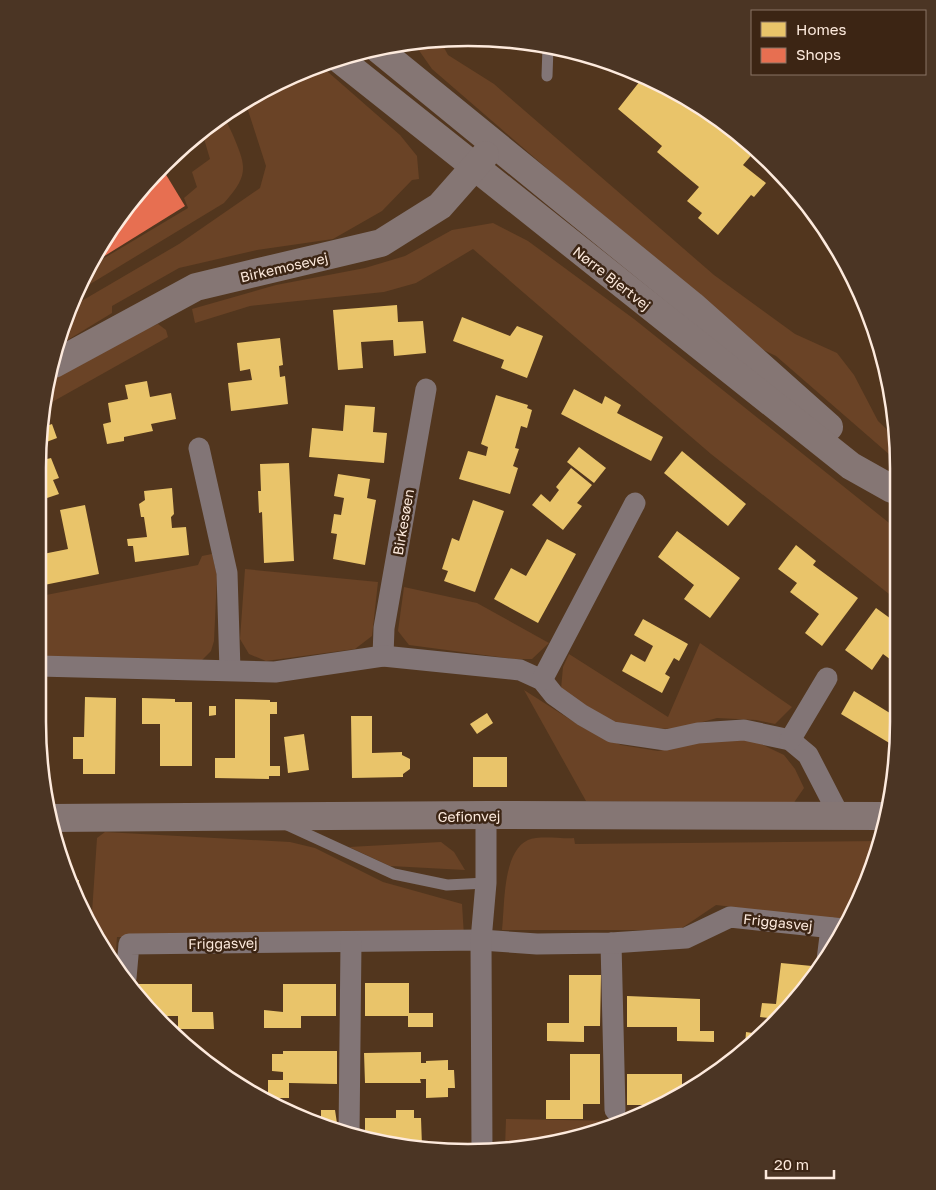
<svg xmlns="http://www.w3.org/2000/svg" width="936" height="1190" viewBox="0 0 936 1190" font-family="'Golos Text',sans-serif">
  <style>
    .green { fill: #6a4326 }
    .homes { fill: #e9c46a }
    .shops { fill: #e76f51 }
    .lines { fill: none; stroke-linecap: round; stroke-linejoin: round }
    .lane { stroke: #827576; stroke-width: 11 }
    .street { stroke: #827576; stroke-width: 21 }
    .secondary { stroke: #857674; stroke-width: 28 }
    .labels { text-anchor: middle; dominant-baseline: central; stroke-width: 5; stroke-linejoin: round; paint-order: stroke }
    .street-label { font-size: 14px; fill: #fdeadd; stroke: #3c2514 }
    .rim { fill: none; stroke: #fdeadd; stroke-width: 2.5 }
  </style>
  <rect width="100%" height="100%" fill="#52361e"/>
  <g class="green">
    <polygon points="440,40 448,55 494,84 714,275 795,334 837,353 854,375 878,421 897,439 898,462 776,356 747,342 432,69 418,49 417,41"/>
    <polygon points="320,65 400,135 417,156 419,179 412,180 382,211 333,239 257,250 179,268 112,306 112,313 66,341 58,341 60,329 73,306 179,244 260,188 266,166 245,101"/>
    <path d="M225 115C226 121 229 127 232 133 246 166 250 174 224 203L82 289 96 263 188 208 184 198 197 187 192 172 210 159 202 132Z"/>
    <polygon points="493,223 528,241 634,319 898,530 898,601 711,454 473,249 416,283 384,292 250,306 195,323 192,309 276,285 365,268 405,256 452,230"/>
    <polygon points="158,324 166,330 168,337 45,406 51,376 98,350"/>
    <polygon points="212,554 217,576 214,641 211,651 202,660 38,659 38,586 41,596 198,565 202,556"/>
    <polygon points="245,569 378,582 372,636 355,649 266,661 249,654 240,639"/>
    <polygon points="404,587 477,603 549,643 532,659 514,659 409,645 398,631"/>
    <polygon points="700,643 792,707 775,724 756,720 717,718 677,729 637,728 602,719 561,689 563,667 569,654 668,717"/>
    <polygon points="524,690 582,727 621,745 658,751 723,738 755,741 784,755 795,769 804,788 793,804 586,801"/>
    <polygon points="105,832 290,842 315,848 383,882 462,904 464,936 117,937 115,963 95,937 91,928 97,838"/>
    <path d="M574 838 575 844 880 841 866 887 848 921 716 905 679 930H502C505 906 502 852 528 840 539 835 561 839 574 838Z"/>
    <polygon points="441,842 454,852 465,870 390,866 349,847"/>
    <polygon points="506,1119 620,1121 580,1138 505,1148"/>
  </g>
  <g class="homes">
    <polygon points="644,76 658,82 722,121 755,151 743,165 766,183 754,197 751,195 718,235 698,218 702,213 687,201 699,187 657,152 662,146 618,109"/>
    <polygon points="397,305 398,322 423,321 426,353 394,356 393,340 361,342 363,368 338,370 333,310"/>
    <polygon points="462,317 510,336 517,326 543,336 527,378 501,368 504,360 453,341"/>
    <polygon points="280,338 283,365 279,366 280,377 285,376 288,404 231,411 228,383 252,380 250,369 240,371 237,343"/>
    <polygon points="147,381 150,397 171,393 176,419 151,424 153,431 124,437 124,441 107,444 103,424 111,422 108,403 128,399 125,385"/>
    <polygon points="574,389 602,404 605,396 621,405 617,413 663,437 651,461 561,414"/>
    <polygon points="496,395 528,405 527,408 532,410 527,428 521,426 515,448 519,449 513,466 518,468 510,494 459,479 468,451 486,456 488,447 481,444"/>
    <polygon points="345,405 375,407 373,432 387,433 384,463 309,457 312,428 343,431"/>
    <polygon points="52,424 57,438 41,444 47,459 51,458 59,478 53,480 59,494 38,501 38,440 41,428"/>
    <polygon points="579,447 606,468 594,483 567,462"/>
    <polygon points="682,451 746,504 728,526 664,473"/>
    <polygon points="289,463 294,561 264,563 262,512 259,513 258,491 261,491 260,464"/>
    <polygon points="571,468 592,485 577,503 582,506 563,530 532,505 541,494 550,502 559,490 556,487"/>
    <polygon points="338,474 370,479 367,498 376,500 365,565 333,559 337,534 331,533 334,514 341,515 344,498 334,496"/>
    <polygon points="172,488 174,514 171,517 172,528 186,527 189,555 135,562 133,546 128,546 127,539 147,537 144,517 141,517 139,504 145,500 144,491"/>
    <polygon points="473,500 504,511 475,592 444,581 448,571 442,569 452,538 459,541"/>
    <polygon points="85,505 99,574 44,585 38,555 68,549 60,510"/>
    <polygon points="677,531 740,578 710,618 684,599 694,585 658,557"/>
    <polygon points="547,539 576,554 538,623 494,599 511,568 526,576"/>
    <polygon points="796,545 816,561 813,565 858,598 822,646 805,633 819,614 790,592 797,583 778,569"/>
    <polygon points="876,608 898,624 898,665 883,654 872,670 845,650"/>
    <polygon points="643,619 688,644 679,661 674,658 665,674 670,677 662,693 622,671 631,654 645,662 653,646 634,635"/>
    <polygon points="854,691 898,718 896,747 841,714"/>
    <polygon points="85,697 116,698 115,774 83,774 83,759 73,759 73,737 84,737"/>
    <polygon points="142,698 175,699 175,702 192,702 192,766 160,766 160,724 142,724"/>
    <polygon points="235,699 270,700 270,702 277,702 277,714 270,714 270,766 280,766 280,776 269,776 269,779 215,778 215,758 235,758"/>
    <polygon points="209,706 216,706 216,715 209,716"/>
    <polygon points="487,713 493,723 477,734 470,724"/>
    <polygon points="351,716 372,716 372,753 402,752 402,755 410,759 410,769 403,774 403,777 352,778"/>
    <polygon points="304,734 309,770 288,773 284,737"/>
    <rect x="473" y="757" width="34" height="30"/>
    <polygon points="71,880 79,880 79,897"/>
    <polygon points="781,963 812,966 810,980 778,1019 760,1017 762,1003 776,1004"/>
    <polygon points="569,975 601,975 600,1026 584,1026 584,1042 547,1041 547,1023 569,1023"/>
    <polygon points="365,983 409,983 409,1013 433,1013 433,1027 408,1027 408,1016 365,1016"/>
    <polygon points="138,984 192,984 192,1012 213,1012 214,1029 178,1029 178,1016 155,1016 138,993"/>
    <polygon points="283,984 336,984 336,1016 301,1016 301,1028 264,1028 264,1010 283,1012"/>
    <polygon points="627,996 700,999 700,1031 714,1031 714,1042 677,1041 677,1027 627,1027"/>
    <polygon points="746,1032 759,1034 758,1037 748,1045 745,1045"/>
    <polygon points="283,1051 337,1051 337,1084 289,1083 289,1098 268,1098 268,1080 283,1080 283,1072 272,1071 272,1054 283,1054"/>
    <polygon points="421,1052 421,1063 426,1063 426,1061 448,1060 448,1070 454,1070 455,1088 448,1088 448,1097 426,1098 426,1079 420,1079 421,1083 365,1083 364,1053"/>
    <polygon points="570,1054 600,1054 600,1104 583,1104 583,1119 546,1119 546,1100 570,1100"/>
    <polygon points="627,1074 682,1074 682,1095 659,1105 627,1105"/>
    <polygon points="321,1110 335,1110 338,1130 313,1120 321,1120"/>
    <polygon points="396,1110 414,1110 414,1118 421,1118 422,1146 365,1139 365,1118 396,1118"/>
  </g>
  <polygon class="shops" points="162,168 185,206 98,260 127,206"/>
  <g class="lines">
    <g class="lane">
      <polyline points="547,76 548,47"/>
      <polyline points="285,824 394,874 447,885 486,883"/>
    </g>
    <g class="street">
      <polyline points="199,448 227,573 230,670"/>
      <polyline points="383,656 384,628 426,389"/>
      <polyline points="38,666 275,672 383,656 520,670 542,680 554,695 582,715 612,732 666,740 698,733 744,730 790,740 808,755 839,815"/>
      <polyline points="542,680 635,503"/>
      <polyline points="790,740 827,678"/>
      <polyline points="611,943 615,1110"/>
      <polyline points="827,960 831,928"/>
      <polyline points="126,978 129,944 481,940 537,944 611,943 686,938 730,917 843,929"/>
      <polyline points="349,1135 351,942"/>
      <polyline points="482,1151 481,940 486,883 486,815"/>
    </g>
    <g class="secondary">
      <polyline points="378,49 692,305 829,427"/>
      <polyline points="338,58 851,466 892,489"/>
      <polyline points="54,364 196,287 381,243 440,206 485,155"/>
      <polyline points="50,818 486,815 887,816"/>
    </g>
  </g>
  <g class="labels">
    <g class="street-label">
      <text transform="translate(284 267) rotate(-13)">Birkemosevej</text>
      <text transform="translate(612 278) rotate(38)">Nørre Bjertvej</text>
      <text transform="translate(403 522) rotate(-80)">Birkesøen</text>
      <text transform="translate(469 816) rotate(-1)">Gefionvej</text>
      <text transform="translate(778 922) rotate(6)">Friggasvej</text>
      <text transform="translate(223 943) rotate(-1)">Friggasvej</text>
    </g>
  </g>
  <path d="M0 0H936V1190H0ZM468 46H468A422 422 0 0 1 890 468V722A422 422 0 0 1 468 1144H468A422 422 0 0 1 46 722V468A422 422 0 0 1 468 46Z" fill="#4b3524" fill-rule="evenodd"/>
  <path class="rim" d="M468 46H468A422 422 0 0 1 890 468V722A422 422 0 0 1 468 1144H468A422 422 0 0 1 46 722V468A422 422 0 0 1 468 46Z"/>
  <rect x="751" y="10" width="175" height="65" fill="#3c2514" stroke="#897464"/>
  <rect x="761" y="22" width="25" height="15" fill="#e9c46a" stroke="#897464"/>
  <text x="796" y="35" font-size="15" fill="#fdeadd">Homes</text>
  <rect x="761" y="48" width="25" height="15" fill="#e76f51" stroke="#897464"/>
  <text x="796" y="60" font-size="15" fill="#fdeadd">Shops</text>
  <path d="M766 1170v8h68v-8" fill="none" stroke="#fdeadd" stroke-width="2.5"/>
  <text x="774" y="1170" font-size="15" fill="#fdeadd" stroke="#3c2514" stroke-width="4" paint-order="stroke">20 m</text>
</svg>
